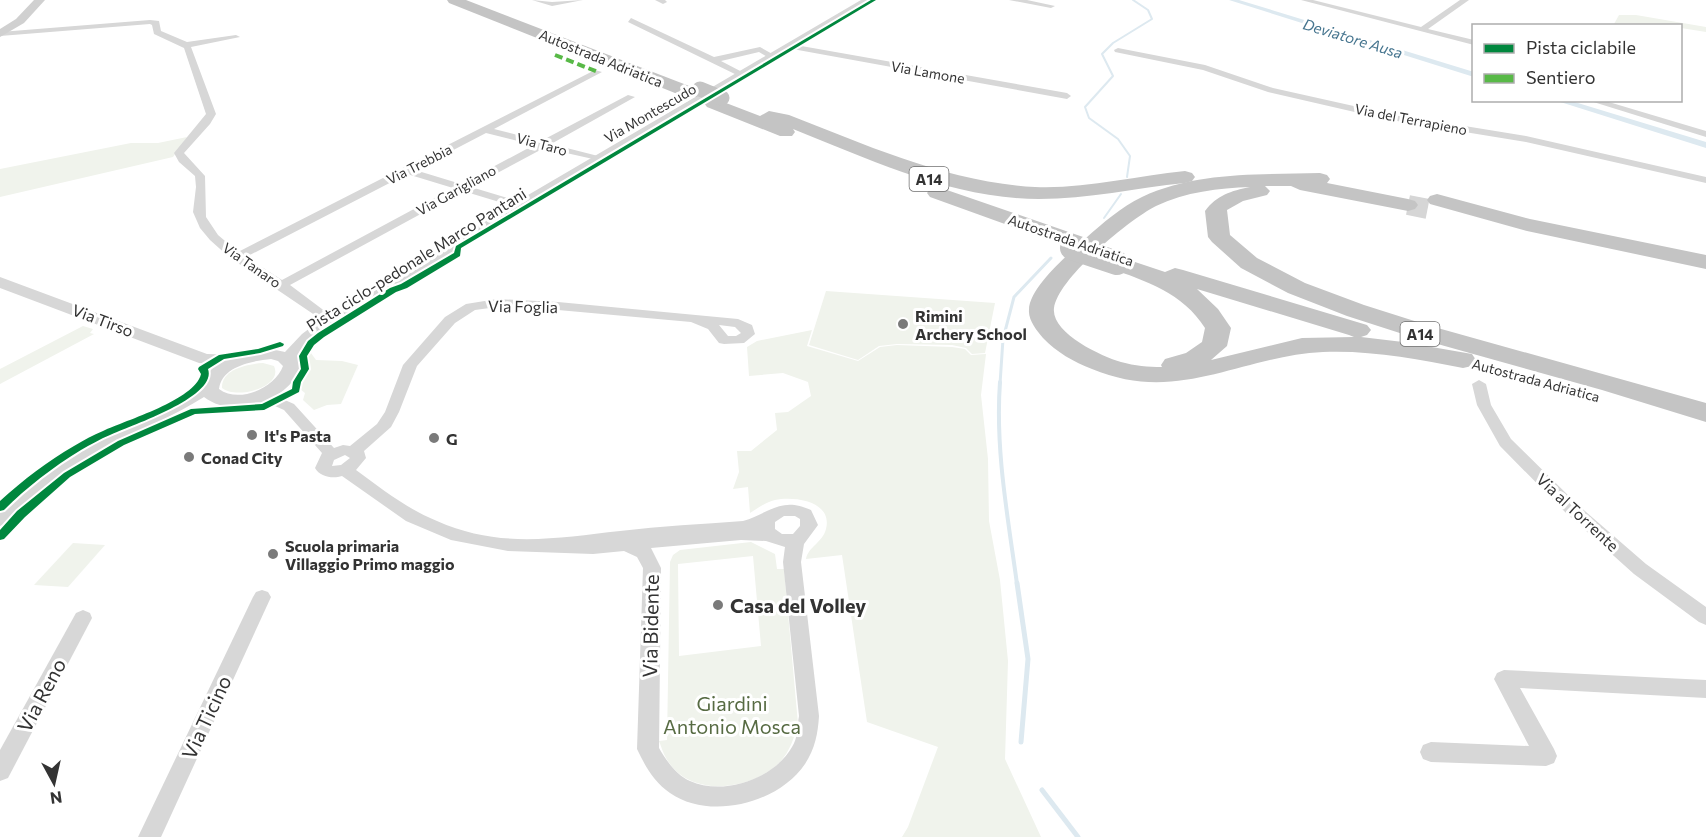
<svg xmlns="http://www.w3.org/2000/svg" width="1706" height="837" viewBox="0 0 1706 837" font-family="Commissioner,sans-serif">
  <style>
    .green { fill: #f0f3ec; fill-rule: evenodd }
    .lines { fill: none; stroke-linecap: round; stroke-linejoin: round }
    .stream-far3 { stroke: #dde9f0; stroke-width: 2 }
    .stream-far2 { stroke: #dde9f0; stroke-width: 3 }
    .stream-far1 { stroke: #dde9f0; stroke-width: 4 }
    .stream { stroke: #dde9f0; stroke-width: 5 }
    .canal { fill: #dde9f0; fill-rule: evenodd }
    .motorway-tunnel { stroke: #d6d6d6; stroke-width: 20; stroke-dasharray: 20 10; stroke-linecap: butt }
    .minor { fill: #d7d7d7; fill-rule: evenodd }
    .tertiary { fill: #d7d7d7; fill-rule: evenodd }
    .secondary { fill: #d0d0d0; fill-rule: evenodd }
    .motorway { fill: #c4c4c4; fill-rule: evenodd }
    .motorway-bridge-far1 { stroke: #c4c4c4; stroke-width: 15 }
    .motorway-bridge { stroke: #c4c4c4; stroke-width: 24 }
    .quiet { stroke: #58b947; stroke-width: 4; stroke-dasharray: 8 4; stroke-linecap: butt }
    .cycleway-casing { stroke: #fff; stroke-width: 4 }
    .cycleway { fill: #00873e; fill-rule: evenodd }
    .poi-dot { fill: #7a7a7a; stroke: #fff; stroke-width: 2 }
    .labels { text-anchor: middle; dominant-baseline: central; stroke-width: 6; stroke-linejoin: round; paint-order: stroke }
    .far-street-label { font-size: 14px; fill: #333; stroke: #fff }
    .far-water-label { font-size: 15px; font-style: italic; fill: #46758f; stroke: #fff }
    .shield { fill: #fff; stroke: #707070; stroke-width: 1.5 }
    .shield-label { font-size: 15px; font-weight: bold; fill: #333 }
    .street-label { font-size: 16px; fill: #333; stroke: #fff }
    .poi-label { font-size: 16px; font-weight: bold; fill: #333; stroke: #fff; text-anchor: start }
    .near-poi-label { font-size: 20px; font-weight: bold; fill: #333; stroke: #fff; text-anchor: start }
    .near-street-label { font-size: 20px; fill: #333; stroke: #fff }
    .near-park-label { font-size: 20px; fill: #576b43; stroke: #fff }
  </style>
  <rect width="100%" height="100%" fill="#fff"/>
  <g class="green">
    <polygon points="1619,15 1636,15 1706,27 1706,32 1681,28 1680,26 1614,24"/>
    <polygon points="187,137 173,157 0,197 0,169 131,143 158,143"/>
    <polygon points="826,291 995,303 985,353 972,354 966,348 952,345 897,344 879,346 858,360 809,345"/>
    <polygon points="83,326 93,329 90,333 94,334 0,384 0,369"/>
    <path d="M812 330 807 346 858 361 880 347 897 345 952 347 965 349 971 355 986 354 981 395 988 459 989 521 1000 580 1008 661 1005 759 1041 837H902L908 827 938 747 867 722 842 555 806 559C808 547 823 542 826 529 833 501 794 496 775 500 766 502 758 508 750 513L748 487 733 489 739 472 737 451H751L777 430 775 413 788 412 811 396 808 382 783 373 749 376 747 347 757 341Z"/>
    <polygon points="308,349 316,360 342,361 358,365 341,404 327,405 314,410 303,400 305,393 300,389 300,384 308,369"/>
    <path d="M263 363 274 366C284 387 236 400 222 388 221 369 248 364 263 363Z"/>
    <path d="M751 542 775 554 777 569H784L798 724C794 738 790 751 780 762 751 791 689 799 666 758 663 753 661 746 659 741L667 740 670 562 673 555 680 550ZM753 556 761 646 679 656 678 564Z"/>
    <polygon points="73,543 105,545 68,587 34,585"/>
  </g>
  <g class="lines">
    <g class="stream-far3">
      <polyline points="1127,177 1130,156 1118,139 1089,118 1085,107 1113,76 1102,54 1113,43 1152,19 1148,10 1133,0"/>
      <polyline points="1104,218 1121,194"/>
    </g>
    <polyline class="stream-far2" points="1000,384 1003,339 1014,297 1051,258"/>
    <path class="stream-far1" d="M1000 382C995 449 1008 518 1017 584"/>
    <g class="stream">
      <polyline points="1017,583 1028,659 1021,742"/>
      <polyline points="1042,790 1078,837"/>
    </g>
    <g class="canal">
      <polygon points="1229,0 1239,0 1474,72 1474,77"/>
      <polygon points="1554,100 1568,100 1706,142 1706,148"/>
    </g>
    <polyline class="motorway-tunnel" points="1408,205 1433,210"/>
    <g class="minor">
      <polygon points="532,0 552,2 583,0 552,6"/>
      <polygon points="655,0 665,0 667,2 663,4"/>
      <polygon points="1009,0 1027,0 1055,6 1051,8"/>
      <polygon points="1301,0 1313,0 1421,27 1460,0 1469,0 1428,29 1474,40 1474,45"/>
      <polygon points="631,18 714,57 760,47 776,56 769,58 759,52 721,61 746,74 739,76 628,22"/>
      <path d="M150 20 159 21 161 31 187 42 236 35 240 37 191 47 216 114 210 124 184 153 205 176 206 217 218 235 238 252 595 70 602 72 494 129 541 141 628 95 635 97 551 144 602 157V161L544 148 471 187 524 203V207H516L463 191 290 285 330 315 332 318 330 321 325 322 229 257 210 240 200 228 193 212 196 187 195 176 179 162 174 153 206 114 184 48 154 34 152 25 150 24 0 36V32ZM486 133 534 145 461 184 415 170ZM407 174 453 188 282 280 246 257Z"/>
      <polygon points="790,44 1067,93 1071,96 1067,99 787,48 787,44"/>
      <polygon points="1118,48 1205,65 1273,88 1385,113 1526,136 1706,177 1706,183 1526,142 1385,119 1268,92 1203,70 1115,52 1114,50"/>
      <polygon points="1587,100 1602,100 1706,131 1706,137"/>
      <path d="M497 299 558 302 738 319 752 325 755 334 744 343 724 344 719 343 708 329 691 322 558 310 497 307 475 310 455 323 417 366 399 412 391 427 364 451 366 458 356 470C382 489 407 509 437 521 500 549 556 538 620 531 661 526 702 524 743 521 770 513 781 496 811 510L818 525 804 544 801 562 819 716C818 733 815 749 805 764 779 803 710 821 670 793 654 782 645 766 637 749L643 568 637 557 624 551 593 554 508 551 451 540 406 521 342 476C333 479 320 477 315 468L322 453 284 410 257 398 255 395 262 390 294 404 334 448 343 445 350 446 377 424 385 412 403 365 445 317 466 304ZM719 325 735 327 741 333 736 336H728ZM345 455 350 458 341 465 332 466 334 460ZM784 516H795L800 519V526L793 534H782L775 529V522ZM741 540 766 541 785 547 783 562 799 716C797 727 798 738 792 747 774 779 723 796 690 781 676 775 666 760 659 748L661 568 651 548Z"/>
      <polygon points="1479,380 1486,384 1491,405 1511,439 1578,505 1646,564 1706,607 1706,625 1699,622 1634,574 1566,513 1500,446 1477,405 1472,384"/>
      <polygon points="262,590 268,592 271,597 161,837 138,837 253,597 256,592"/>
      <polygon points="83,610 90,613 92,618 8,778 0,781 0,750 76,613"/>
      <polygon points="1504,670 1706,680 1706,698 1520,688 1554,749 1557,756 1554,763 1546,766 1431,762 1423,759 1420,752 1423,745 1431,742 1529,746 1494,679 1497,673"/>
    </g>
    <path class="tertiary" d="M861 0H873L354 312 314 341 298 360 302 365C290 400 235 421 204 397 175 415 145 428 115 444 90 458 66 474 43 492 29 503 17 521 0 526V506L27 483 66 455 102 434 158 409 201 382 215 365 199 363 0 288V277L207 354 238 355 271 349 285 352 302 334 342 304ZM271 359 278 361 283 366C275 388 239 404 219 389 222 366 252 361 271 359Z"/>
    <polygon class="secondary" points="34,0 45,0 24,23 0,37 0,29 16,19"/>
    <g class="motorway">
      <polygon points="447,0 466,0 697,89 699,93 697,97 685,97 449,3"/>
      <path d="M713 98 760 116 769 111 789 115C869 146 948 182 1035 187 1085 189 1135 176 1185 171L1192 173 1195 177 1192 181 1185 183C1136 188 1088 199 1039 199 953 199 871 160 793 129L795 132 792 136H780L707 107 704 103 707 99Z"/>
      <path d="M1320 173 1327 175 1330 179 1327 183 1408 199 1415 201 1418 205 1415 209 1408 211 1300 190 1291 186H1265L1270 191 1267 195 1243 201 1227 210 1230 235 1257 258 1305 283 1364 305 1427 325 1706 403V422L1602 390 1409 336 1347 316 1288 293 1241 268 1212 242 1208 237 1205 211C1217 195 1231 191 1250 187 1219 188 1185 192 1156 206 1130 219 1058 278 1054 308 1051 333 1101 356 1121 362 1135 366 1148 367 1162 367L1161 365 1165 359 1186 353 1202 342 1205 328C1183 293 1146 281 1109 268L1106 263 1109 258 1117 256 1165 272 1175 268 1183 270 1367 325 1371 330 1367 335 1361 337 1403 342 1472 354 1476 360 1472 366 1463 368C1417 359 1370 350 1323 352 1240 356 1178 405 1092 369 1074 362 1056 352 1043 338 1037 331 1028 320 1029 310 1029 290 1060 262 1074 249L930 197 927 193 930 189H944L1086 238C1103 223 1121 207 1142 197 1197 171 1261 175 1320 173ZM1197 289 1349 335 1354 337 1302 338 1211 360 1227 346 1231 328 1218 309Z"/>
      <polygon points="1437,194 1530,219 1706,255 1706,269 1527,231 1430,204 1427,200 1430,196"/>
    </g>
    <polyline class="motorway-bridge-far1" points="700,89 722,98"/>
    <polyline class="motorway-bridge" points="1072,248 1117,263"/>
    <polyline class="quiet" points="555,55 598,72"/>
    <defs>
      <g id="cycleway">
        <polygon points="871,0 876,0 461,248 460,256 407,288 396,292 324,337 314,345 307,356 309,369 301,382 299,392 264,410 195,414 124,445 70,477 25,517 4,539 0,540 0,530 17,511 64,473 118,441 191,409 262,404 292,389 293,382 301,369 299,356 308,341 318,333 390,288 401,284 454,253 456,246"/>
        <path d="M280 342 284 344 283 346 260 353 224 359 208 369C218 397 129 426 110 435 100 439 90 445 81 450 53 467 27 487 4 510L0 511V501C23 480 48 461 74 446 84 440 93 435 103 431 126 420 195 400 201 374L198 369 199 367 219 355 258 349Z"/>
      </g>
    </defs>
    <use href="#cycleway" class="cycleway-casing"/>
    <use href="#cycleway" class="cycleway"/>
  </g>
  <g class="poi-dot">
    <circle cx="903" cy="324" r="6"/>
    <circle cx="252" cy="435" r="6"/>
    <circle cx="434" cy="438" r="6"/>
    <circle cx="189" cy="457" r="6"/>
    <circle cx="273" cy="554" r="6"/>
    <circle cx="718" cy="605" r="6"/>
  </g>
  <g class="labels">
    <g class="far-street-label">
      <text transform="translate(601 58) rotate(22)">Autostrada Adriatica</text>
      <text transform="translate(928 72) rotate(10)">Via Lamone</text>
      <text transform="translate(650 113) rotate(-30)">Via Montescudo</text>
      <text transform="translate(1411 119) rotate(11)">Via del Terrapieno</text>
      <text transform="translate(542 144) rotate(15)">Via Taro</text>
      <text transform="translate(419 164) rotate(-27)">Via Trebbia</text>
      <text transform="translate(456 190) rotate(-29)">Via Garigliano</text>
      <text transform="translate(1071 240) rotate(19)">Autostrada Adriatica</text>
      <text transform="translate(252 265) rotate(35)">Via Tanaro</text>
      <text transform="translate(1536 380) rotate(15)">Autostrada Adriatica</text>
    </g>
    <g class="far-water-label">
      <text transform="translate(1353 38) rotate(17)">Deviatore Ausa</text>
    </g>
    <g class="shield">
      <rect x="909.5" y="167" width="39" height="24" rx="4.5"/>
      <rect x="1400.5" y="322" width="39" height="24" rx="4.5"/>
    </g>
    <g class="shield-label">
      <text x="929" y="179">A14</text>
      <text x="1420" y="334">A14</text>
    </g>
    <g class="street-label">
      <text transform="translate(416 259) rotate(-32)">Pista ciclo-pedonale Marco Pantani</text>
      <text transform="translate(523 306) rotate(1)">Via Foglia</text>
      <text transform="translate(103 320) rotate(21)">Via Tirso</text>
      <text transform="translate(1578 512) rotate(43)">Via al Torrente</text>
    </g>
    <g class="poi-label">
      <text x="915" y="315">Rimini<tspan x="915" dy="18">Archery School</tspan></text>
      <text x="264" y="435">It's Pasta</text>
      <text x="446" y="438">G</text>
      <text x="201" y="457">Conad City</text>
      <text x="285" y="545">Scuola primaria<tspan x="285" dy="18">Villaggio Primo maggio</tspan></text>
    </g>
    <g class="near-poi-label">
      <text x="730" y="605">Casa del Volley</text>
    </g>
    <g class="near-street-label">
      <text transform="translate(650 626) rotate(-89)">Via Bidente</text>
      <text transform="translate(41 695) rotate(-62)">Via Reno</text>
      <text transform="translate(206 717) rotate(-65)">Via Ticino</text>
    </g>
    <g class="near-park-label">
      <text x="732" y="703">Giardini<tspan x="732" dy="23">Antonio Mosca</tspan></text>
    </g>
  </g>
  <rect x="1472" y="24" width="210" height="78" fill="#ffffff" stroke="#adadad" stroke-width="1.5"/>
  <rect x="1484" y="44" width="30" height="9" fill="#00873e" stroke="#adadad" stroke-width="1.5"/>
  <text x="1526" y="54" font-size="18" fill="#333333">Pista ciclabile</text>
  <rect x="1484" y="74" width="30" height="9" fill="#58b947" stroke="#adadad" stroke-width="1.5"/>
  <text x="1526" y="84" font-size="18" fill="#333333">Sentiero</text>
  <g transform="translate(54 783) rotate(172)" stroke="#ffffff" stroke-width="4.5" paint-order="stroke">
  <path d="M0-4.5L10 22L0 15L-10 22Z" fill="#333333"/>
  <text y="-9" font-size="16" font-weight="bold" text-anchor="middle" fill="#333333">N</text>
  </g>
</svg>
